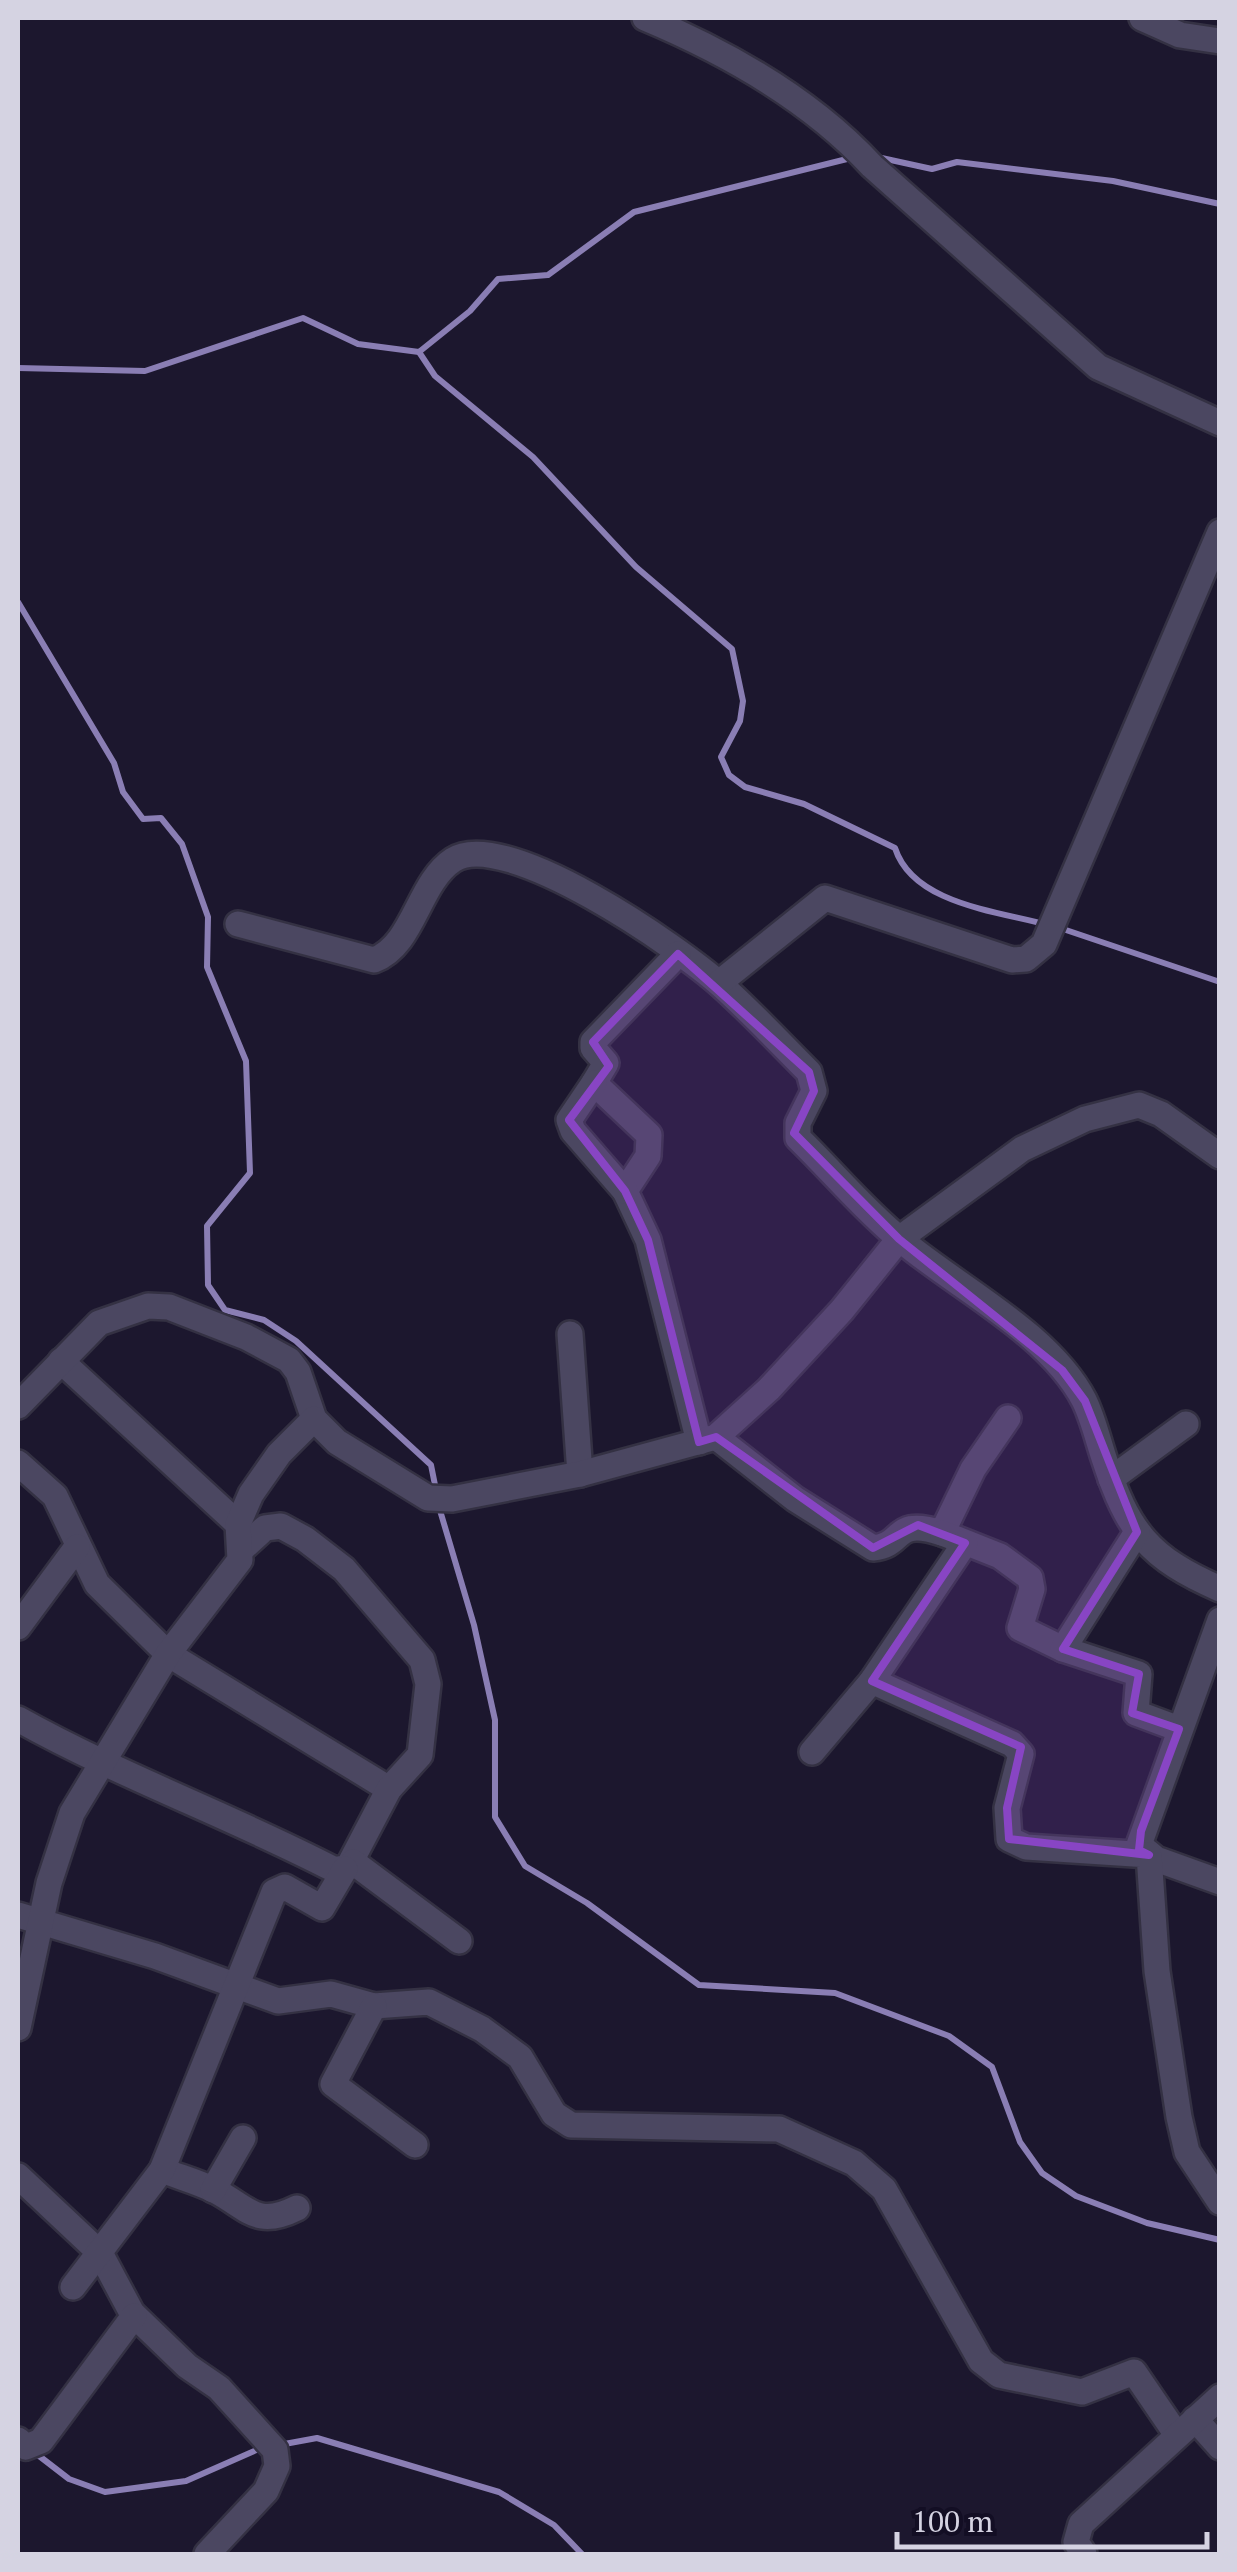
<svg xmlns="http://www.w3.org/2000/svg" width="1237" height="2572" viewBox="0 0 1237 2572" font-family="'PT Serif',serif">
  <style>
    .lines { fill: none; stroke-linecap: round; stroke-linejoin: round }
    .stream { stroke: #8a7eb4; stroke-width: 6 }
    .minor-casing { stroke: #343143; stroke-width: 30 }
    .minor { stroke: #4b4761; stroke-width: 25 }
    .marked { fill: #8845c4; fill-opacity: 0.2; stroke: #8845c4; stroke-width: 8; stroke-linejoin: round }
  </style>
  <rect width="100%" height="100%" fill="#1c172e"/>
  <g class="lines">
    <g class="stream">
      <polyline points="877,157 932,169 957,162 1113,181 1220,204"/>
      <path d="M419 352 435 376 533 457 636 567 732 649 743 701 740 721 721 757 729 775 745 787 804 804 895 848C913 904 997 911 1048 925"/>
      <polyline points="18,368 145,371 303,318 358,344 419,352 470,311 498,279 548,275 634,212 855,157"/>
      <polyline points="18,602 114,763 123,792 143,819 161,818 182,844 208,917 207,967 246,1061 250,1173 207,1226 208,1285 225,1310 264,1320 296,1341 431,1465 436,1490"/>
      <polyline points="1060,928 1220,982"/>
      <polyline points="439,1507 474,1625 495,1720 495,1817 525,1866 587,1903 699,1985 835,1993 949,2036 992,2067 1020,2142 1042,2173 1076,2196 1147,2223 1220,2240"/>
      <polyline points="279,2445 317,2438 499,2492 554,2525 582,2554"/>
      <polyline points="34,2452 69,2479 105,2492 186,2481 261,2448"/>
    </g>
    <defs>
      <g id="minor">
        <path d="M645 18C726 52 812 101 872 166L1098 367 1220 423"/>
        <polyline points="1142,18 1180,35 1220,41"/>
        <path d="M238 924 374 960C414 945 418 883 453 860 505 826 681 949 722 986 752 1013 780 1043 809 1072L814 1091 798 1123V1138C832 1171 864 1210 901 1240 958 1288 1049 1333 1084 1400 1093 1418 1098 1440 1104 1458 1128 1532 1149 1558 1220 1589"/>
        <polyline points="678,954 593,1042 593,1048 606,1063 594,1083 649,1135 648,1156 625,1191 648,1240 699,1442"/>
        <polyline points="719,983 825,898 1012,960 1026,959 1044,944 1220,532"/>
        <polyline points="594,1083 569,1120 573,1131 625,1191"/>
        <polyline points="570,1334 580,1474"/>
        <polyline points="61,1361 238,1524"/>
        <polyline points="18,1406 99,1323 148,1306 169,1307 246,1337 289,1360 298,1372 314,1419"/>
        <path d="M716 1437 795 1499 873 1548C906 1545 891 1517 942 1533L973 1469 1008 1418"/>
        <polyline points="18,1463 55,1496 97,1584 168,1654 389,1789"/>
        <polyline points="1111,1479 1186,1424"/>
        <polyline points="942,1533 1000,1556 1030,1578 1032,1589 1020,1628 1063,1649 1139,1674 1136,1713 1179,1729"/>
        <polyline points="1220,1620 1139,1845 1156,1859 1220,1882"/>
        <polyline points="18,1627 77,1547"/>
        <polyline points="1063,1649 1137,1532"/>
        <polyline points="872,1681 1012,1744 1021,1754 1007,1808 1009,1839 1026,1847 1149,1855 1157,1971 1179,2117 1187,2152 1220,2202"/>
        <path d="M18 1719C120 1776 231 1816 335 1870L348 1867 389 1789 420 1755 428 1684 422 1660 344 1569 305 1539 281 1526 265 1528 243 1548"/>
        <polyline points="812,1752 872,1681 965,1543"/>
        <polyline points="353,1862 459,1941"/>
        <polyline points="18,1915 155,1956 278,2001 331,1994 374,2006 429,2002 482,2029 520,2057 554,2114 571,2125 779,2129 854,2163 884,2189 981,2361 999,2375 1082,2392 1134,2372 1177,2435"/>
        <polyline points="374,2006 333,2084 415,2145"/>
        <polyline points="18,2028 49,1883 72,1813 168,1654 240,1560 238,1524 251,1494 279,1454 314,1419 337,1442 428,1498 452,1499 580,1474 716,1437 769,1389 842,1310 899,1239 1022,1149 1085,1119 1139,1105 1161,1114 1220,1156"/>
        <path d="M162 2170C179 2177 199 2182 216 2191 249 2209 257 2228 297 2208"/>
        <polyline points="18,2176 100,2253 132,2313 187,2366 219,2388 275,2450 277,2466 266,2491 207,2554"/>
        <polyline points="213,2190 243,2138"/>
        <polyline points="73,2287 162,2170 274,1892 285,1887 322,1908 345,1869"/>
        <polyline points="1195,2419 1220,2447"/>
        <polyline points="18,2440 26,2447 41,2441 134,2316"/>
        <polyline points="1084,2554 1076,2542 1081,2524 1220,2397"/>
      </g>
    </defs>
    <use href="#minor" class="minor-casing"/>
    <use href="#minor" class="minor"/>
  </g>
  <path class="marked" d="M678 954 809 1072 814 1091 794 1133 899 1239 1062 1370 1085 1401 1137 1532 1063 1649 1139 1674 1132 1713 1179 1729 1141 1831 1139 1850 1149 1855 1009 1839 1007 1808 1021 1747 872 1681 965 1543 918 1525 873 1548 716 1437 699 1442 648 1240 625 1191 569 1120 609 1066 593 1042Z"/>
  <rect width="1237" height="2572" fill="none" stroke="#d5d3e2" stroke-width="40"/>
  <path d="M897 2532v15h310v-15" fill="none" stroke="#d5d3e2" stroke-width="5"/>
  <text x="912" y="2532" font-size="30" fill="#d5d3e2" stroke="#130e24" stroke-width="8" paint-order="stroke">100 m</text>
</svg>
